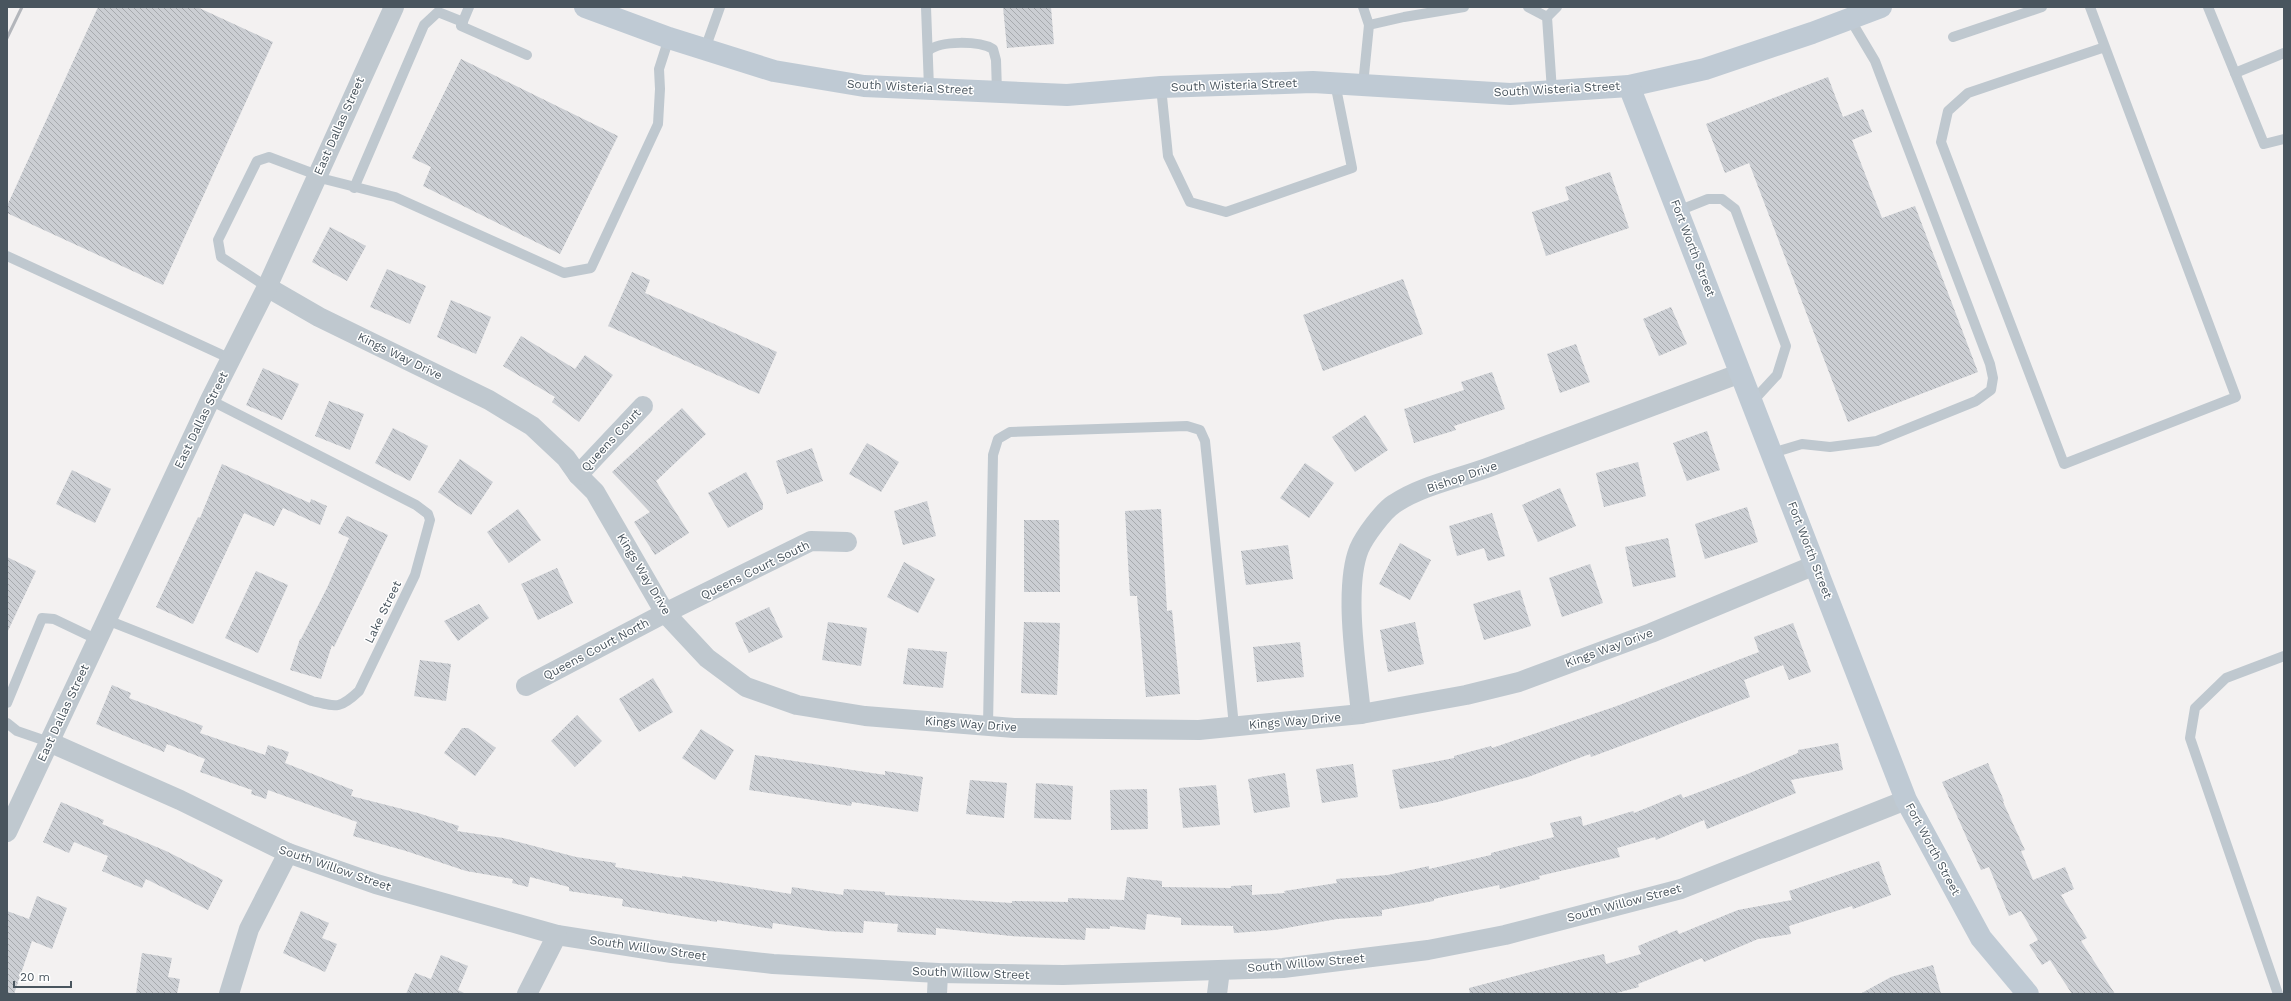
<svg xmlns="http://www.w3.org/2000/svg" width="2291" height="1001" viewBox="0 0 2291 1001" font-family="'Work Sans',sans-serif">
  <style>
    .building { fill: url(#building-back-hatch) }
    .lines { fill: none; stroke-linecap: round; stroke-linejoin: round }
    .lane { stroke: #bfc8cf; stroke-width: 10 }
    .street { stroke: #bfc8cf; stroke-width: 20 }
    .secondary { stroke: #bfcad4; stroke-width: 22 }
    .rail { stroke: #b3b6bb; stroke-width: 3 }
    .labels { text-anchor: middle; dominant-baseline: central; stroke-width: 3; stroke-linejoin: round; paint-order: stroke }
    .street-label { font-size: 12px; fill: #49555e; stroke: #fff }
  </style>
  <defs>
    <pattern id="building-back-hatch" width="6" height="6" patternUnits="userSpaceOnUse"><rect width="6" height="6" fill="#cbced3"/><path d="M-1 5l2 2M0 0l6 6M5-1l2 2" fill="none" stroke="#a7aaae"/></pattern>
  </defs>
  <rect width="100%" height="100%" fill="#f3f1f1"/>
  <g class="building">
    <polygon points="98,7 197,7 273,42 163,285 7,213 7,206"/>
    <polygon points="1003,7 1051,7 1054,44 1007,48"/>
    <polygon points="461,59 618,136 560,254 423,186 431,167 412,158"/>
    <polygon points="1828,77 1843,117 1863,109 1872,132 1852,140 1882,218 1915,206 1978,372 1848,422 1749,163 1725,173 1706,124"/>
    <polygon points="1610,172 1629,228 1546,256 1532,212 1569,200 1565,187"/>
    <polygon points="330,227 366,246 347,281 312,262"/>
    <polygon points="387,269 426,286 410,324 370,307"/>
    <polygon points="632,272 650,280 645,293 777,352 759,394 608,326"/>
    <polygon points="1403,279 1423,334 1323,371 1303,315"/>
    <polygon points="451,300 491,317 476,354 437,337"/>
    <polygon points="1671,307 1687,344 1659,356 1643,319"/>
    <polygon points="521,336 575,369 585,355 613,375 579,422 552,402 555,397 503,366"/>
    <polygon points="1576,344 1590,382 1560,393 1547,354"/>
    <polygon points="263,368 299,384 282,420 246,405"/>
    <polygon points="1492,372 1505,409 1454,426 1456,430 1414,443 1404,409 1464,390 1461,382"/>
    <polygon points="329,401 364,414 350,450 315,436"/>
    <polygon points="682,408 706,434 656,481 689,533 655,555 634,522 650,512 612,472"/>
    <polygon points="1365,415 1388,450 1355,472 1332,437"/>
    <polygon points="393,428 428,446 410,481 375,463"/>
    <polygon points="1707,431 1720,470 1687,481 1673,443"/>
    <polygon points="867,443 899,462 881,492 849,474"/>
    <polygon points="812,448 823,481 787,494 776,461"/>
    <polygon points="460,459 493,482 471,515 438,492"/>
    <polygon points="1638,462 1646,496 1604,507 1596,473"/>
    <polygon points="1305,463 1334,483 1309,518 1280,498"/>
    <polygon points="222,464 310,503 311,499 327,506 320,525 283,508 274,526 244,513 193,624 156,607 198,517 200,518"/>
    <polygon points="72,470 111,489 95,523 56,504"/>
    <polygon points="746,472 763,503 763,509 728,528 708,493"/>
    <polygon points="1560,488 1576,526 1538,542 1522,505"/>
    <polygon points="927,501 936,536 903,545 894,511"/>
    <polygon points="1747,507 1758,542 1705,559 1695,524"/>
    <polygon points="518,509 541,540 509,563 487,532"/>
    <polygon points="1161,509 1167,611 1172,610 1180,694 1146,697 1137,596 1130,596 1125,511"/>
    <polygon points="1492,513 1505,556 1488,561 1484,548 1457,556 1449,526"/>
    <polygon points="347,516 388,535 334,647 332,645 321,679 290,670 300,639 301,639 327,588 349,538 338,533"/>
    <polygon points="1024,520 1059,520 1060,592 1024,592"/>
    <polygon points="1668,538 1676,577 1633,587 1625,547"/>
    <polygon points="1400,543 1431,560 1410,600 1379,584"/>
    <polygon points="1288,545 1293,579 1246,585 1241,551"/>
    <polygon points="7,557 36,571 7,633"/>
    <polygon points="904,562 935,579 918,613 887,597"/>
    <polygon points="1590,564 1603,603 1562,617 1549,578"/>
    <polygon points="557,568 573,603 538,620 521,584"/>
    <polygon points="256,571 288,585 258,653 225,638"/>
    <polygon points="1520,590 1531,626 1484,640 1473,604"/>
    <polygon points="479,604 489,618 458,641 444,621"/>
    <polygon points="769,607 783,637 749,653 735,623"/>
    <polygon points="828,622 867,628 861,666 822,660"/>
    <polygon points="1024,622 1060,623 1057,695 1021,693"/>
    <polygon points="1415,622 1424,664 1388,672 1380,630"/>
    <polygon points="1793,623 1811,672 1789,680 1783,665 1744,680 1750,697 1653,734 1591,757 1590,754 1528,777 1438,802 1400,809 1392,770 1454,758 1454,756 1491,746 1492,748 1614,707 1759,652 1754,637"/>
    <polygon points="1300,642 1304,677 1257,682 1253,647"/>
    <polygon points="908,648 947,652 943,688 903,684"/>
    <polygon points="420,660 451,664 446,701 414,696"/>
    <polygon points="653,678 673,712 639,732 619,699"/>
    <polygon points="112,685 131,693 129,698 203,726 200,733 265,755 268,745 289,752 285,763 353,790 351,796 418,813 459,826 457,831 503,838 576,857 616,863 615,867 682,878 682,876 791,894 792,887 843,895 844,889 885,892 885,895 1012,903 1012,901 1068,902 1068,898 1124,900 1127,877 1162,881 1162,887 1231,888 1231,886 1252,885 1252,895 1285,893 1284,891 1337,883 1336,879 1388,875 1429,866 1429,869 1491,855 1491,853 1554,837 1550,823 1581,816 1583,826 1633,811 1634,813 1681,794 1683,798 1745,775 1798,753 1798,750 1838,743 1843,770 1791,780 1796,793 1707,829 1704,820 1656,840 1655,837 1617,848 1620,857 1539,876 1540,879 1500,889 1499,885 1434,899 1434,901 1382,910 1382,916 1337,919 1275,930 1234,933 1233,926 1181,925 1181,918 1147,914 1145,930 1110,926 1110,929 1086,928 1085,940 1011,936 936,928 936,935 897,932 898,924 864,921 863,933 827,931 773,923 772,929 717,920 717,922 622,906 623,899 569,891 569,887 530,877 528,887 512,883 513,879 466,871 406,851 353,836 357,822 268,790 266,799 251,794 252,790 200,772 205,759 167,744 164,752 96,724"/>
    <polygon points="577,715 602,741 575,767 551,741"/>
    <polygon points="462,728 468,728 496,748 475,776 444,753"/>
    <polygon points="701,729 734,750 715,780 682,758"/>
    <polygon points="755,755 885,775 885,771 923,777 918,812 852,802 851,806 749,790"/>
    <polygon points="1988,763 2004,801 2003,802 2025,850 2021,851 2033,880 2065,867 2074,889 2061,895 2087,938 2081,941 2115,994 2072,994 2050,960 2042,965 2029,945 2038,940 2021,911 2009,916 1989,867 1981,870 1942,782"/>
    <polygon points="1353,764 1358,797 1322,803 1316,769"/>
    <polygon points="1285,773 1290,807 1254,813 1248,779"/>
    <polygon points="970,780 1007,783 1004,818 966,814"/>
    <polygon points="1036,783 1073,786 1071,820 1034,818"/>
    <polygon points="1216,785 1220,825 1183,828 1179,788"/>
    <polygon points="1147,789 1148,829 1111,830 1110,790"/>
    <polygon points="61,802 104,820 102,824 166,851 223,880 208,910 146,879 142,888 102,871 108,856 74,842 69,853 43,842"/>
    <polygon points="1879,861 1891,895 1853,909 1852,906 1789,926 1791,934 1758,939 1704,962 1702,958 1638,984 1639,987 1613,994 1470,994 1469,988 1578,960 1604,954 1606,964 1641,954 1638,946 1677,930 1679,934 1738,910 1792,900 1789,891"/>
    <polygon points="37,896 67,908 52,949 32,941 14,994 7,994 7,911 29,919"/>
    <polygon points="301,911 329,923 322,938 337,944 325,972 283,953"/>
    <polygon points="142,953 172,958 168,977 180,979 177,994 136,994"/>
    <polygon points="441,955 468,966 458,990 466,994 406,994 415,973 431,979"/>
    <polygon points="1933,965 1941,994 1860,994 1891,977"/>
  </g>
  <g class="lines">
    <g class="lane">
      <polyline points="469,7 461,26 527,55"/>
      <polyline points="926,7 929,88"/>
      <polyline points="1363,7 1369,25"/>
      <polyline points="1528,7 1547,17 1552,91"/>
      <polyline points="2090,7 2236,397 2064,464 1941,142 1948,111 1968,93 2105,47"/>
      <polyline points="2208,7 2264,144 2284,139"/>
      <polyline points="1547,17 1557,7"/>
      <polyline points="1953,37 2042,7"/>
      <polyline points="705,49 720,7"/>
      <path d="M928 51C941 40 979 41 993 49L996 60 997 92"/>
      <polyline points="2235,73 2284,53"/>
      <polyline points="1363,85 1369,25 1404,17 1464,7"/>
      <polyline points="1161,87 1168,156 1190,202 1226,212 1352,168 1335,83"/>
      <polyline points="316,177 395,197 564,273 591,268 658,124 660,89 659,69 669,38"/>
      <polyline points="354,188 424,25 438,12 463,22"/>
      <polyline points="1678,211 1708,199 1722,199 1735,209 1786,346 1777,375 1752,402"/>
      <polyline points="7,256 231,359"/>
      <polyline points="267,287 221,257 218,240 257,161 269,157 317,175"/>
      <polyline points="1772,453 1802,444 1830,447 1877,441 1976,401 1991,390 1993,378 1990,364 1875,61 1850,19"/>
      <path d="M107 620 312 701C337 707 340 709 359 691L415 575 430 520 428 514 416 505 210 400"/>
      <polyline points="7,703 42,618 54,619 98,640"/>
      <polyline points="7,723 17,731 49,742"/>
      <polyline points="988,726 993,455 998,439 1010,432 1187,426 1200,430 1205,441 1234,726"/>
      <polyline points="2278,994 2190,738 2195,708 2226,678 2284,656"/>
    </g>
    <g class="street">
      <polyline points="267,287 319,317 489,400 532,426 566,458 578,475 595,492 665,613 707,658 746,687 797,705 865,716 1014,728 1199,730 1361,714 1466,695 1519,682 1651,633 1815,565"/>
      <polyline points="578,475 643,406"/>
      <polyline points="526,686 665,613 811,541 847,542"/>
      <path d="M1361 714C1357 671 1343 589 1359 549 1364 537 1383 511 1394 504 1422 485 1461 478 1492 466 1575 435 1658 404 1741 373"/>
      <polyline points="49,742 180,800 288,853 376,884 557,935 672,953 773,964 938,973 1063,975 1283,968 1428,950 1505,935 1681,889 1906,800"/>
      <polyline points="7,832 210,400 267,287 394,7"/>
      <polyline points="229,994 249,929 288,853"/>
      <polyline points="527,994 557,935"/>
      <polyline points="937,994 938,973"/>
      <polyline points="1217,994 1220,970"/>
    </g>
    <g class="secondary">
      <polyline points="585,7 669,38 774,71 864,86 1067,95 1161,87 1313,82 1510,94 1629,86 1705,69 1812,33 1881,7"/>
      <polyline points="1629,86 1906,800 1981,938 2028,994"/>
    </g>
    <polyline class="rail" points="7,38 22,7"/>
  </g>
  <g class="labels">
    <g class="street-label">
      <text transform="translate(1234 85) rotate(-2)">South Wisteria Street</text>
      <text transform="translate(910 87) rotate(3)">South Wisteria Street</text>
      <text transform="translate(1557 89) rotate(-3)">South Wisteria Street</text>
      <text transform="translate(339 126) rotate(-66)">East Dallas Street</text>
      <text transform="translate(1693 248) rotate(69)">Fort Worth Street</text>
      <text transform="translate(400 356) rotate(26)">Kings Way Drive</text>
      <text transform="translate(201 420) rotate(-64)">East Dallas Street</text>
      <text transform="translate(611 440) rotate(-47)">Queens Court</text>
      <text transform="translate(1462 477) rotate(-19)">Bishop Drive</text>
      <text transform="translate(1810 550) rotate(69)">Fort Worth Street</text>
      <text transform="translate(755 570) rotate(-26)">Queens Court South</text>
      <text transform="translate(644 574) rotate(59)">Kings Way Drive</text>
      <text transform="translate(383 612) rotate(-64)">Lake Street</text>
      <text transform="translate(1609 648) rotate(-20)">Kings Way Drive</text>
      <text transform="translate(596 649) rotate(-28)">Queens Court North</text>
      <text transform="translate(63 713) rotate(-65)">East Dallas Street</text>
      <text transform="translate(1295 721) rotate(-5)">Kings Way Drive</text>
      <text transform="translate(971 724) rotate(4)">Kings Way Drive</text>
      <text transform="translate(1933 849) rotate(62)">Fort Worth Street</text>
      <text transform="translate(335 868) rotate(19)">South Willow Street</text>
      <text transform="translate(1624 903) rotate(-15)">South Willow Street</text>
      <text transform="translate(648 948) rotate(8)">South Willow Street</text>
      <text transform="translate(1306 963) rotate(-5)">South Willow Street</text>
      <text transform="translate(971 973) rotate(2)">South Willow Street</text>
    </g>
  </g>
  <rect width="2291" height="1001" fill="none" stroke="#49555e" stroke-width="16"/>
  <path d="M14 981v6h57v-6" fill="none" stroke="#49555e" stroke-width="2"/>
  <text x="20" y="981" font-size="12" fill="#49555e" stroke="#ffffff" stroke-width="3" paint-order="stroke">20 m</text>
</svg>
